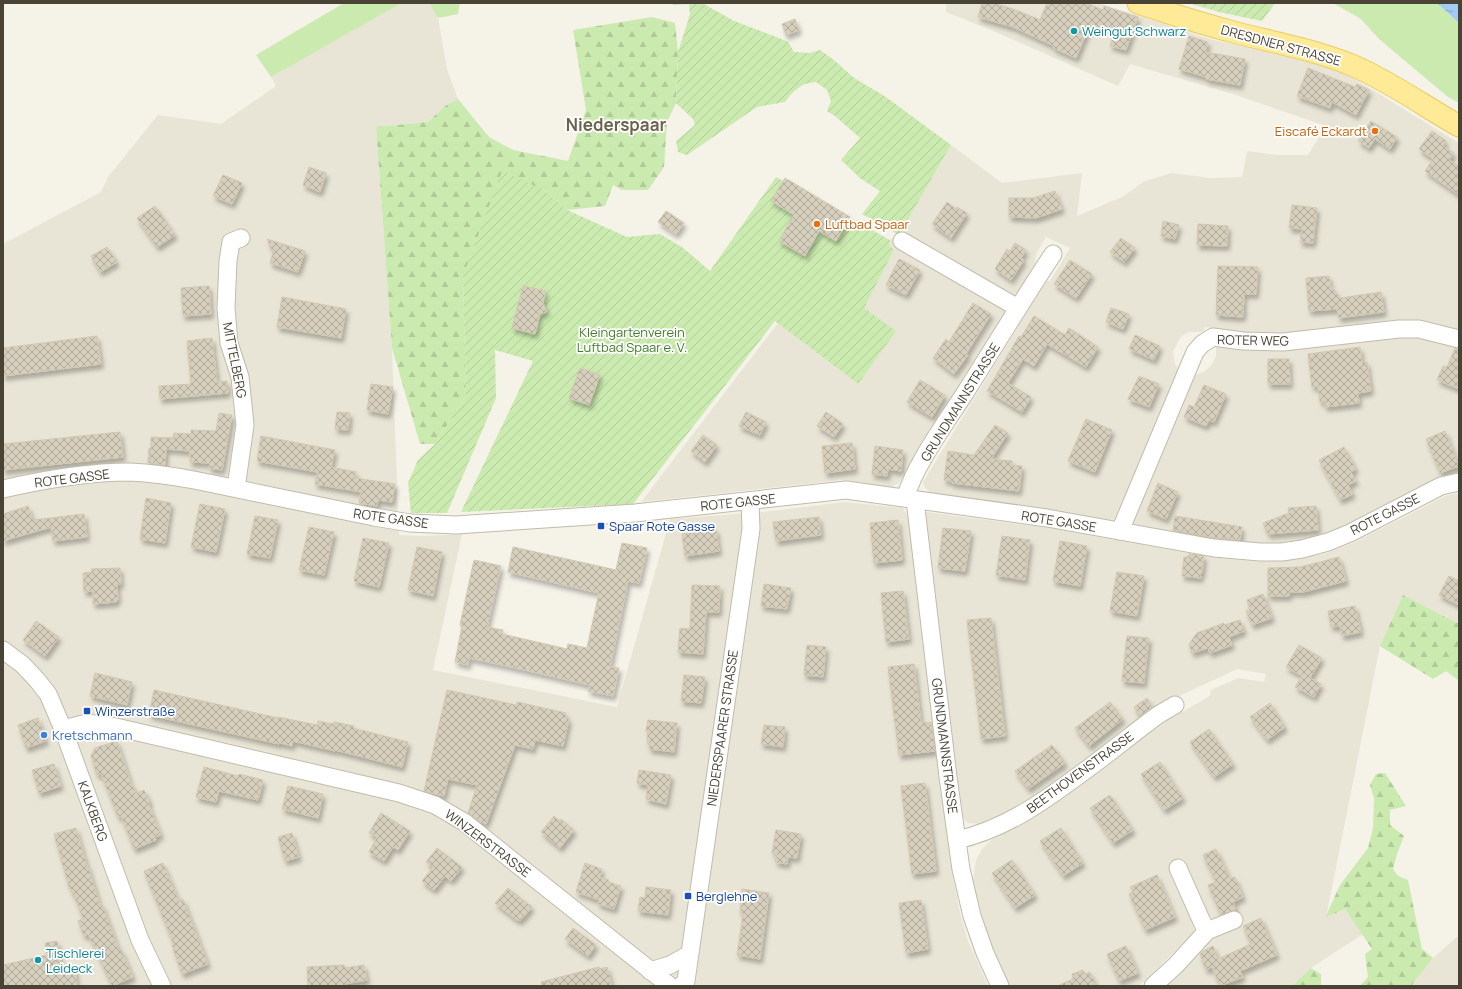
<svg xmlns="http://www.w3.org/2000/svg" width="1462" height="989" viewBox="0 0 1462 989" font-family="Manrope,sans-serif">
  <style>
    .residential { fill: #e9e5d6 }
    .grass { fill: #cbeab0 }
    .forest { fill: url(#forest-firs) }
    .garden { fill: url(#garden-furrows) }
    .water { fill: url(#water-ripples) }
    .building { fill: url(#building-cross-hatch); stroke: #d2c8b0; filter: url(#shadow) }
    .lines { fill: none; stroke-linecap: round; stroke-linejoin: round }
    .minor-casing { stroke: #c1bbaa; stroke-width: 19 }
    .major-casing { stroke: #e9cc62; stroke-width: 23 }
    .minor { stroke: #fff; stroke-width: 17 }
    .major { stroke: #ffeb97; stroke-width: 21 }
    .culture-dot { fill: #0f9aa8; stroke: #fff; stroke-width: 1.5 }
    .food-dot { fill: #e8710a; stroke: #fff; stroke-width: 1.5 }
    .transit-dot { fill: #1a4fb4; stroke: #fff; stroke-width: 1.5 }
    .shop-dot { fill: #3f7fe0; stroke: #fff; stroke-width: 1.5 }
    .labels { text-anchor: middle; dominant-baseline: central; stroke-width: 3.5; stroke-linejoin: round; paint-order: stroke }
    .culture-label { font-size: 13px; fill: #0d838f; stroke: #fff; text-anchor: start }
    .street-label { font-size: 13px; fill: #494336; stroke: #fff }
    .food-label { font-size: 13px; fill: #c56008; stroke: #fff; text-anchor: end }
    .park-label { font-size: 13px; fill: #407d27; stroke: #fff }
    .transit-label { font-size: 13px; fill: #164399; stroke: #fff; text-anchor: start }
    .shop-label { font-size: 13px; fill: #366cbe; stroke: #fff; text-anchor: start }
    .district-label { font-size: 17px; font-weight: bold; fill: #6c624d; stroke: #fff }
  </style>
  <defs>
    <pattern id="forest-firs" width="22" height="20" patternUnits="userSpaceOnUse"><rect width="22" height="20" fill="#cbeab0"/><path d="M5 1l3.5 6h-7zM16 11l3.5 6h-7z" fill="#b0ca98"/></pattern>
    <pattern id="garden-furrows" width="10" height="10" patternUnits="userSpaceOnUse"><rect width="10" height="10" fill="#cbeab0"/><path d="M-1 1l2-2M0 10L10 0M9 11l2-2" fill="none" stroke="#b0ca98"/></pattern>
    <pattern id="water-ripples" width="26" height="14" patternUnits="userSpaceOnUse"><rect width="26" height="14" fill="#a3cbf3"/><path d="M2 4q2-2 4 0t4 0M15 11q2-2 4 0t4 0" fill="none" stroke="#87a6c6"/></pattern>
    <pattern id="building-cross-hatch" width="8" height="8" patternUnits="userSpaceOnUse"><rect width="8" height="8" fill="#d7cfbd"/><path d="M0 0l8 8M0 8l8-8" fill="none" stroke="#b0aa9a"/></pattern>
    <filter id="shadow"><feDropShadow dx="2.5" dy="4.5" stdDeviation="2" flood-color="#0004"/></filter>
  </defs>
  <rect width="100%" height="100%" fill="#f5f2e8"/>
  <g class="residential">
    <polygon points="402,3 429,3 438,18 447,69 458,99 445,106 428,122 376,127 392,348 399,535 425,536 462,534 433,670 617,707 670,519 772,511 844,502 903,508 908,517 954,883 960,913 968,941 988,986 3,986 3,244 101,192 108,177 158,115 221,124 276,86 271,77"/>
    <polygon points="946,3 1098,3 1210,39 1306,61 1348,75 1459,143 1459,334 1299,336 1220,333 1214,328 1205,327 1203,332 1188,332 1180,338 1173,352 1175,364 1179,371 1117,517 1112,520 930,492 925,488 923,482 1046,281 1050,281 1070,248 1046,237 1036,254 1035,267 899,483 891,487 841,480 641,502 778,323 858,384 863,308 894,250 889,245 890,240 899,235 951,145 1002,183 1082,173 1077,216 1122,197 1145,181 1172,173 1210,178 1242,177 1247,151 1276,155 1308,155 1326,126 1236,95 1130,64 1118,86 991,30 946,12"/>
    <polygon points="1414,336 1459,344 1459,478 1344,530 1297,544 1254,545 1135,525 1133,520 1194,376 1205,371 1211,366 1216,356 1216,345"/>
    <polygon points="1459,493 1459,624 1403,595 1380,646 1326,918 1345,909 1363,934 1311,968 1292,986 1165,986 1219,921 1206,915 1194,925 1195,929 1192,934 1144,982 1138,986 1007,986 989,940 979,909 973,881 976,860 982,849 993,838 1062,798 1168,720 1210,696 1211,690 1238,678 1264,682 1266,674 1237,669 1175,698 1020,808 985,824 968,823 957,812 922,517 927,512 1049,528 1204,556 1250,561 1278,561 1324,554 1353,543 1445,496"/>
    <polygon points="1459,935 1459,986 1411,986 1433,958"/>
  </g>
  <g class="grass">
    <polygon points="344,3 402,3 271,77 256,55"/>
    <polygon points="429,3 460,3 458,14 438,18"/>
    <polygon points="1333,3 1437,3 1459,23 1459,103 1448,97 1379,39 1361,19"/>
  </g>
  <g class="forest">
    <polygon points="652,17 675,23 678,52 676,103 667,122 664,167 648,190 622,190 613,185 605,206 567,210 544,190 463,276 466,396 435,444 420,444 392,348 376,127 428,122 445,106 458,99 489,137 513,150 568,161 586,110 573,30"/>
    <polygon points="1403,595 1459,624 1459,681 1446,671 1433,679 1380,646"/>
    <polygon points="1385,773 1406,806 1390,810 1390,825 1404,836 1397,854 1393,869 1398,876 1408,880 1422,949 1433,958 1411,986 1360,986 1368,977 1365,954 1372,949 1345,909 1325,918 1340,885 1368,848 1373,828 1374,798 1370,785 1376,774"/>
    <polygon points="1311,968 1321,974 1321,986 1292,986"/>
  </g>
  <g class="garden">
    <path d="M671 3H702L734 21 779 38 788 42 794 52 810 53 820 50 835 61 854 78 886 97 951 145 899 235 862 214 880 191 861 179 841 160 860 138 835 116 827 111 831 101 827 90 816 82C801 83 794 90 785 102L757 107 687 155 678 152 676 141 695 125 693 119 676 103 678 52 690 14 689 4 673 5Z"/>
    <polygon points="1188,3 1275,3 1262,21 1219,12"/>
    <polygon points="502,171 544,190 567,210 627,237 660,234 682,247 710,271 776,177 890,240 889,245 894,250 864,308 896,331 858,384 775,321 633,504 461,512 533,361 495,350 496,398 447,513 411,513 408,483 418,460 435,444 466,396 463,276"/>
  </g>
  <polygon class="water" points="1437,3 1459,3 1459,23"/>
  <g class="building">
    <polygon points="982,3 994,3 1016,10 1040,20 1047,3 1086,3 1103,10 1104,6 1138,17 1126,50 1110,46 1114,32 1090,25 1076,58 1053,48 1054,46 1013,27 978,17"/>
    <polygon points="795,19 799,30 786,35 782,24"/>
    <polygon points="1189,36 1208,42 1205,52 1245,59 1240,85 1206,79 1206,77 1179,69"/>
    <polygon points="1308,68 1355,87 1357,84 1369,90 1356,115 1332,102 1330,108 1297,96"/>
    <polygon points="1371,121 1397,137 1390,149 1375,139 1369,148 1358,141"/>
    <polygon points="1432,131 1446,141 1443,146 1454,153 1449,160 1459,166 1459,195 1425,171 1433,159 1419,149"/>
    <polygon points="309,167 326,173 320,192 303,185"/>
    <polygon points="223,175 242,183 232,204 213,196"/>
    <polygon points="785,178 850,217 836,241 819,231 805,256 779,241 794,215 771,201"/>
    <polygon points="1055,191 1062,209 1036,218 1009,217 1009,198 1033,198"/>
    <polygon points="947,202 956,209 957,207 967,213 951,238 932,224"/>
    <polygon points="1292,205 1317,208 1313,243 1300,242 1302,229 1289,228"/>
    <polygon points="155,206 175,235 157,247 137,218"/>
    <polygon points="666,211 684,223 676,234 658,222"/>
    <polygon points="1163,221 1179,225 1175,239 1161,236"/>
    <polygon points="1198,224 1228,226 1227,246 1197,245"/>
    <polygon points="1121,238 1135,248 1124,262 1110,252"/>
    <polygon points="267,239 305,251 298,272 270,263 273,253"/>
    <polygon points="1015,243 1026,250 1021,258 1024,260 1011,280 995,269 1007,249 1010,251"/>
    <polygon points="107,247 117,262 100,272 91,256"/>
    <polygon points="899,259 920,270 906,295 886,285"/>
    <polygon points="1070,260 1092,274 1076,298 1054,284"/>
    <polygon points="1218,266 1258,267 1256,294 1244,294 1243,317 1216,315"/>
    <polygon points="1329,276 1330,285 1340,298 1381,292 1384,312 1339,318 1337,309 1309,311 1306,278"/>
    <polygon points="209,286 211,314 183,316 181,288"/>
    <polygon points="523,286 546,291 543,303 547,312 540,314 535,334 512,328"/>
    <polygon points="282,297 346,309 341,338 277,327"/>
    <polygon points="973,303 991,314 966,354 968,355 954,374 933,358 946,339 949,342"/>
    <polygon points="1111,308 1129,314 1123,329 1106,322"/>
    <polygon points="1034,316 1065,335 1069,328 1098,347 1086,367 1047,344 1034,366 1023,359 1008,383 1031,397 1022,412 987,391 1019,336 1021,337"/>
    <polygon points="1135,335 1160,346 1154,360 1129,349"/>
    <polygon points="97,336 101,364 3,376 3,348"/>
    <polygon points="212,338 217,382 227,381 228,393 160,399 159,386 191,384 187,341"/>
    <polygon points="1360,347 1362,363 1367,362 1371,391 1358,393 1359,403 1325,407 1324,401 1320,402 1318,386 1312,387 1308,354"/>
    <polygon points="1455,348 1459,349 1459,389 1437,380 1443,366 1447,367"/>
    <polygon points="1268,359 1289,359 1290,384 1268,384"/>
    <polygon points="580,368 600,375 589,405 569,398"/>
    <polygon points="1139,376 1159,384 1149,407 1128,399"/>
    <polygon points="920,380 945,395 932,417 907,402"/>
    <polygon points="371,384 393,387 388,414 367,410"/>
    <polygon points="1204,385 1226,394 1214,422 1209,420 1206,426 1184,417 1189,405 1194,407"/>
    <polygon points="337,412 350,413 348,430 335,429"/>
    <polygon points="746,412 766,422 760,435 739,426"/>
    <polygon points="826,412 843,424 834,437 817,426"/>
    <polygon points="219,413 232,415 222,470 209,468 210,463 190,462 190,451 166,449 165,465 148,463 149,448 151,449 151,437 173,438 174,433 191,434 191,430 216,431"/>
    <polygon points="1086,419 1112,430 1095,472 1068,461"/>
    <polygon points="995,425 1008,433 991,459 1012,461 1012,465 1022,466 1019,491 952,483 952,481 944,480 948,451 974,455"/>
    <polygon points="1445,431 1459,466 1440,473 1426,439"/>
    <polygon points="120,432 123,457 3,470 3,444"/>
    <polygon points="703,435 717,445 705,462 691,451"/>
    <polygon points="261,436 335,450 331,467 356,472 355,478 395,484 392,502 378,500 377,506 359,503 361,492 315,484 317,472 257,461"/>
    <polygon points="852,443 855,469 825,473 822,446"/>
    <polygon points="875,446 903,450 901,471 888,469 887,476 872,474"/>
    <polygon points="1344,447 1356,469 1351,472 1356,481 1348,485 1353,494 1340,500 1319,460"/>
    <polygon points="1158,483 1178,492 1166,519 1147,511"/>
    <polygon points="146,498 171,503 165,543 140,539"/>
    <polygon points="200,504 225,509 216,552 191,547"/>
    <polygon points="28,506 33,520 84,514 87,537 53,541 51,527 3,541 3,514"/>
    <polygon points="1316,506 1318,530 1268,534 1263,523 1289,513 1288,508"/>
    <polygon points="255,516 278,520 270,558 247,554"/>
    <polygon points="1175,516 1242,527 1240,540 1215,538 1173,530"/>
    <polygon points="819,517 821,535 776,541 773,522"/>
    <polygon points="898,520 902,560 874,563 870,523"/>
    <polygon points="309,527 334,532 324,575 299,570"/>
    <polygon points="943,528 971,531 965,571 938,568"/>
    <polygon points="716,529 719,551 685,556 682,534"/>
    <polygon points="1002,536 1030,540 1025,580 996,575"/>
    <polygon points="363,538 389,543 379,587 354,581"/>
    <polygon points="1060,541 1087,546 1080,586 1053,581"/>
    <polygon points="622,543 647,548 639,583 628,581 610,667 619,668 613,696 588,691 590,685 507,666 469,658 468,665 455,662 462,626 460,625 474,560 501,566 487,627 503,630 502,634 567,649 568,644 587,648 599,593 508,572 513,547 616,570"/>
    <polygon points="417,547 442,552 433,596 408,590"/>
    <polygon points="1189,554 1204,556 1202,573 1200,574 1201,578 1182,576 1184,557 1188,557"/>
    <polygon points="1339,557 1346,581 1303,592 1289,592 1289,596 1268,596 1268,568 1300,567"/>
    <polygon points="120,568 121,584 117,584 118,600 116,600 116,602 93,604 93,591 84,592 83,573 92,572 91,569"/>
    <polygon points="1117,572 1144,576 1137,616 1110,611"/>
    <polygon points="1449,576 1459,581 1459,605 1439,595"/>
    <polygon points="764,584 791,588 787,609 761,606"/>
    <polygon points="692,585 720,586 719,612 706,612 703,654 678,652 680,628 690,629"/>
    <polygon points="903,591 909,639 886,642 881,593"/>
    <polygon points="1263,594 1272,618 1252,625 1246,611 1250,610 1247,600"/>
    <polygon points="1355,606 1361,632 1342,636 1340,626 1331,627 1328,611"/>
    <polygon points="991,618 1005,736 981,739 967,620"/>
    <polygon points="1240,620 1244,631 1229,637 1232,645 1210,653 1208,648 1192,653 1189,644 1197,633 1224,623 1224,625"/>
    <polygon points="36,621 59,637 45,656 23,640"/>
    <polygon points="1127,636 1149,638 1144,683 1122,681"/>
    <polygon points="807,645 826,647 823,677 804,675"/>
    <polygon points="1299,645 1322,658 1310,678 1321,684 1314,697 1295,687 1302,676 1286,667"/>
    <polygon points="914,664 921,723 931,722 935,751 899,755 888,667"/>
    <polygon points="95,673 132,682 127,705 90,696"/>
    <polygon points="684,675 705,677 701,703 681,701"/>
    <polygon points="154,690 278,718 278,717 317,725 318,721 333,724 334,722 354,726 353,728 408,742 402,767 335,750 335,751 293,741 292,746 280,743 279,744 149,715"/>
    <polygon points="447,690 516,705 517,702 566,713 565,718 569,719 563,746 535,740 533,749 515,745 486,824 479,821 468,813 477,785 448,779 444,796 424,791"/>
    <polygon points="1147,698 1152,707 1140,716 1134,707"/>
    <polygon points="1110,702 1123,719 1089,746 1075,728"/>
    <polygon points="1270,703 1285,727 1267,740 1250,717"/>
    <polygon points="38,718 46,741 26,748 18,725"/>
    <polygon points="648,720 677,723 674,752 649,749 650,743 647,743 648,732 646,731"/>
    <polygon points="764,725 785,727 783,747 761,744"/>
    <polygon points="1209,729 1233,764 1214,777 1190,742"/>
    <polygon points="117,741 131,784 132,784 136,793 144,790 150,802 148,803 161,835 155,837 156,840 134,849 121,816 118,817 101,774 97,775 91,756 95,748"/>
    <polygon points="1052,745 1065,763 1028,789 1015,771"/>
    <polygon points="1160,762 1183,798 1164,810 1141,774"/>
    <polygon points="54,764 61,786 39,793 32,770"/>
    <polygon points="204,767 238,776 239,774 263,780 258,800 219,791 216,802 196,797"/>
    <polygon points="639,770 671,775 666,804 646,799 648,785 637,783"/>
    <polygon points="925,783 936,871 912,874 901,786"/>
    <polygon points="288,786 323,794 318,818 282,809"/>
    <polygon points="1110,795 1133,830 1113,843 1090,808"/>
    <polygon points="381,813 410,831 398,850 393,847 384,861 369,852 377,837 369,833"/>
    <polygon points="554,816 560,821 561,819 574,830 560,848 541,832"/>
    <polygon points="76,828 87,866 88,866 100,905 102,904 119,950 121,949 133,977 112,986 88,934 84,936 78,921 83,919 74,895 73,895 70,887 69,887 54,834"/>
    <polygon points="1061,828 1083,863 1063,876 1040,841"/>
    <polygon points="776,830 801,834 797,858 788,857 787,864 775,862 777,854 772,853"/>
    <polygon points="292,833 299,857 285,861 278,837"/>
    <polygon points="437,848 462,867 451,881 445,876 434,890 422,881 433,867 426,862"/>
    <polygon points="1216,849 1230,879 1235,877 1243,897 1233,902 1236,909 1221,915 1208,885 1216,882 1203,855"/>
    <polygon points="1012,860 1035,895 1015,908 992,873"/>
    <polygon points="163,863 179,901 183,899 208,964 182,974 172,945 174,945 144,871"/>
    <polygon points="585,863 602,869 600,877 609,880 608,882 621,886 614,909 598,904 599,900 576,892"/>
    <polygon points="1157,875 1175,917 1145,930 1129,894 1133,892 1130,887"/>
    <polygon points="646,887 671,890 668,915 638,911 640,897 645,898"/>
    <polygon points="508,888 532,907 521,920 517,920 495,903"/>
    <polygon points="742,889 769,893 760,959 737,955 743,914 740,913"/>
    <polygon points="921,900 928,949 906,953 899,903"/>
    <polygon points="1261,918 1277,955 1240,971 1243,977 1220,986 1212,967 1206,970 1200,954 1203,951 1213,946 1218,959 1251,944 1243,926"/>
    <polygon points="573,928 596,945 588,956 565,939"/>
    <polygon points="57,941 62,970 75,968 77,986 3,986 3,965 47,955 45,943"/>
    <polygon points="1126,946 1138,973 1119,981 1107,954"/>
    <polygon points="344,965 345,968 364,965 367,980 345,984 345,986 308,986 307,967"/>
    <polygon points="599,967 599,969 607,967 612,986 542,986 541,982"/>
    <polygon points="1083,970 1085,974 1090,972 1096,986 1057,986 1073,979 1072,974"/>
  </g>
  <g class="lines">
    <defs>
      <g id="minor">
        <polyline points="902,241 1018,308"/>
        <polyline points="236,488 245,425 240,377 229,343 226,308 228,261 231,242 241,238"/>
        <path d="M3 489C42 480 90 472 130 472 151 473 173 476 194 480L374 517 410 523 456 525 635 513 846 490 1047 518 1214 548 1260 552H1282L1302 549 1328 542 1350 533 1441 486 1459 482"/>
        <path d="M905 498C916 463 945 424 965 393 995 346 1023 299 1053 254"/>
        <polyline points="915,500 948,777 961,869 972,916 985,953 1000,986"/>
        <polyline points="1120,531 1195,352 1202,344 1213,337 1243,341 1283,342 1399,329 1419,329 1459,339"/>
        <polyline points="3,650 23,665 37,680 48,694 63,729 140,940 162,986"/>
        <polyline points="63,729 87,723 116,727 399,793 435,805 464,822 670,986"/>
        <path d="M957 840C1007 829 1050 797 1090 767 1113 750 1135 732 1158 715L1175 705"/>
        <polyline points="1178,868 1202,922 1207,931"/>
        <polyline points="650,971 670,965 688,955"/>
        <polyline points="681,986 686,981 751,529 750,501"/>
        <polyline points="1153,986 1176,965 1207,931 1234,920"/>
      </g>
      <path id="major" d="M1138 3C1171 14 1203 24 1237 33 1276 43 1316 50 1354 66 1391 82 1424 106 1459 126"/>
    </defs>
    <use href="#minor" class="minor-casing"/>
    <use href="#major" class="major-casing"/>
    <use href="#minor" class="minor"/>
    <use href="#major" class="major"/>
  </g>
  <g class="culture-dot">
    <circle cx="1074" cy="31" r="4"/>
    <circle cx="38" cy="960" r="4"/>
  </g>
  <g class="food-dot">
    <circle cx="1375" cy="131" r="4"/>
    <circle cx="817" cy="224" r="4"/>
  </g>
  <g class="transit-dot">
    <rect x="597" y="522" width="8" height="8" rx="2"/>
    <rect x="83" y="707" width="8" height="8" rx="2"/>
    <rect x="684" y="892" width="8" height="8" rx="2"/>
  </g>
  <circle class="shop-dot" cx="44" cy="735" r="4"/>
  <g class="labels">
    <g class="culture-label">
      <text x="1082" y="31">Weingut Schwarz</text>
      <text x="46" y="953">Tischlerei<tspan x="46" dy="15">Leideck</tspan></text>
    </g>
    <g class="street-label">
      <text transform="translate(1281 45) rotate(15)">DRESDNER STRASSE</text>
      <text transform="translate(1253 340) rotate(1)">ROTER WEG</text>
      <text transform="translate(235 360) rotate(79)">MITTELBERG</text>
      <text transform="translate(960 402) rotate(-58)">GRUNDMANNSTRASSE</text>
      <text transform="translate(72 478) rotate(-7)">ROTE GASSE</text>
      <text transform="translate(738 502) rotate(-6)">ROTE GASSE</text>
      <text transform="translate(1385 514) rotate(-27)">ROTE GASSE</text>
      <text transform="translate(391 518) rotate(8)">ROTE GASSE</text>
      <text transform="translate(1059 521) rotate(9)">ROTE GASSE</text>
      <text transform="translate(722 728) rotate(-82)">NIEDERSPAARER STRASSE</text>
      <text transform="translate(945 746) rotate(83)">GRUNDMANNSTRASSE</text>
      <text transform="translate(1080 772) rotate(-36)">BEETHOVENSTRASSE</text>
      <text transform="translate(93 811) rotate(70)">KALKBERG</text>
      <text transform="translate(488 843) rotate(37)">WINZERSTRASSE</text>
    </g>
    <g class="food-label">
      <text x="1367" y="131">Eiscafé Eckardt</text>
      <text x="825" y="224" text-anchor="start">Luftbad Spaar</text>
    </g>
    <g class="park-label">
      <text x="632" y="332">Kleingartenverein<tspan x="632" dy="15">Luftbad Spaar e. V.</tspan></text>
    </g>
    <g class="transit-label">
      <text x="609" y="526">Spaar Rote Gasse</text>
      <text x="95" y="711">Winzerstraße</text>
      <text x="696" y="896">Berglehne</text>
    </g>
    <g class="shop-label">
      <text x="52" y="735">Kretschmann</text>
    </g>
    <g class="district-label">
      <text x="616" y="124">Niederspaar</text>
    </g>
  </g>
  <rect width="1462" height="989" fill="none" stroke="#494336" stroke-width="8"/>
</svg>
